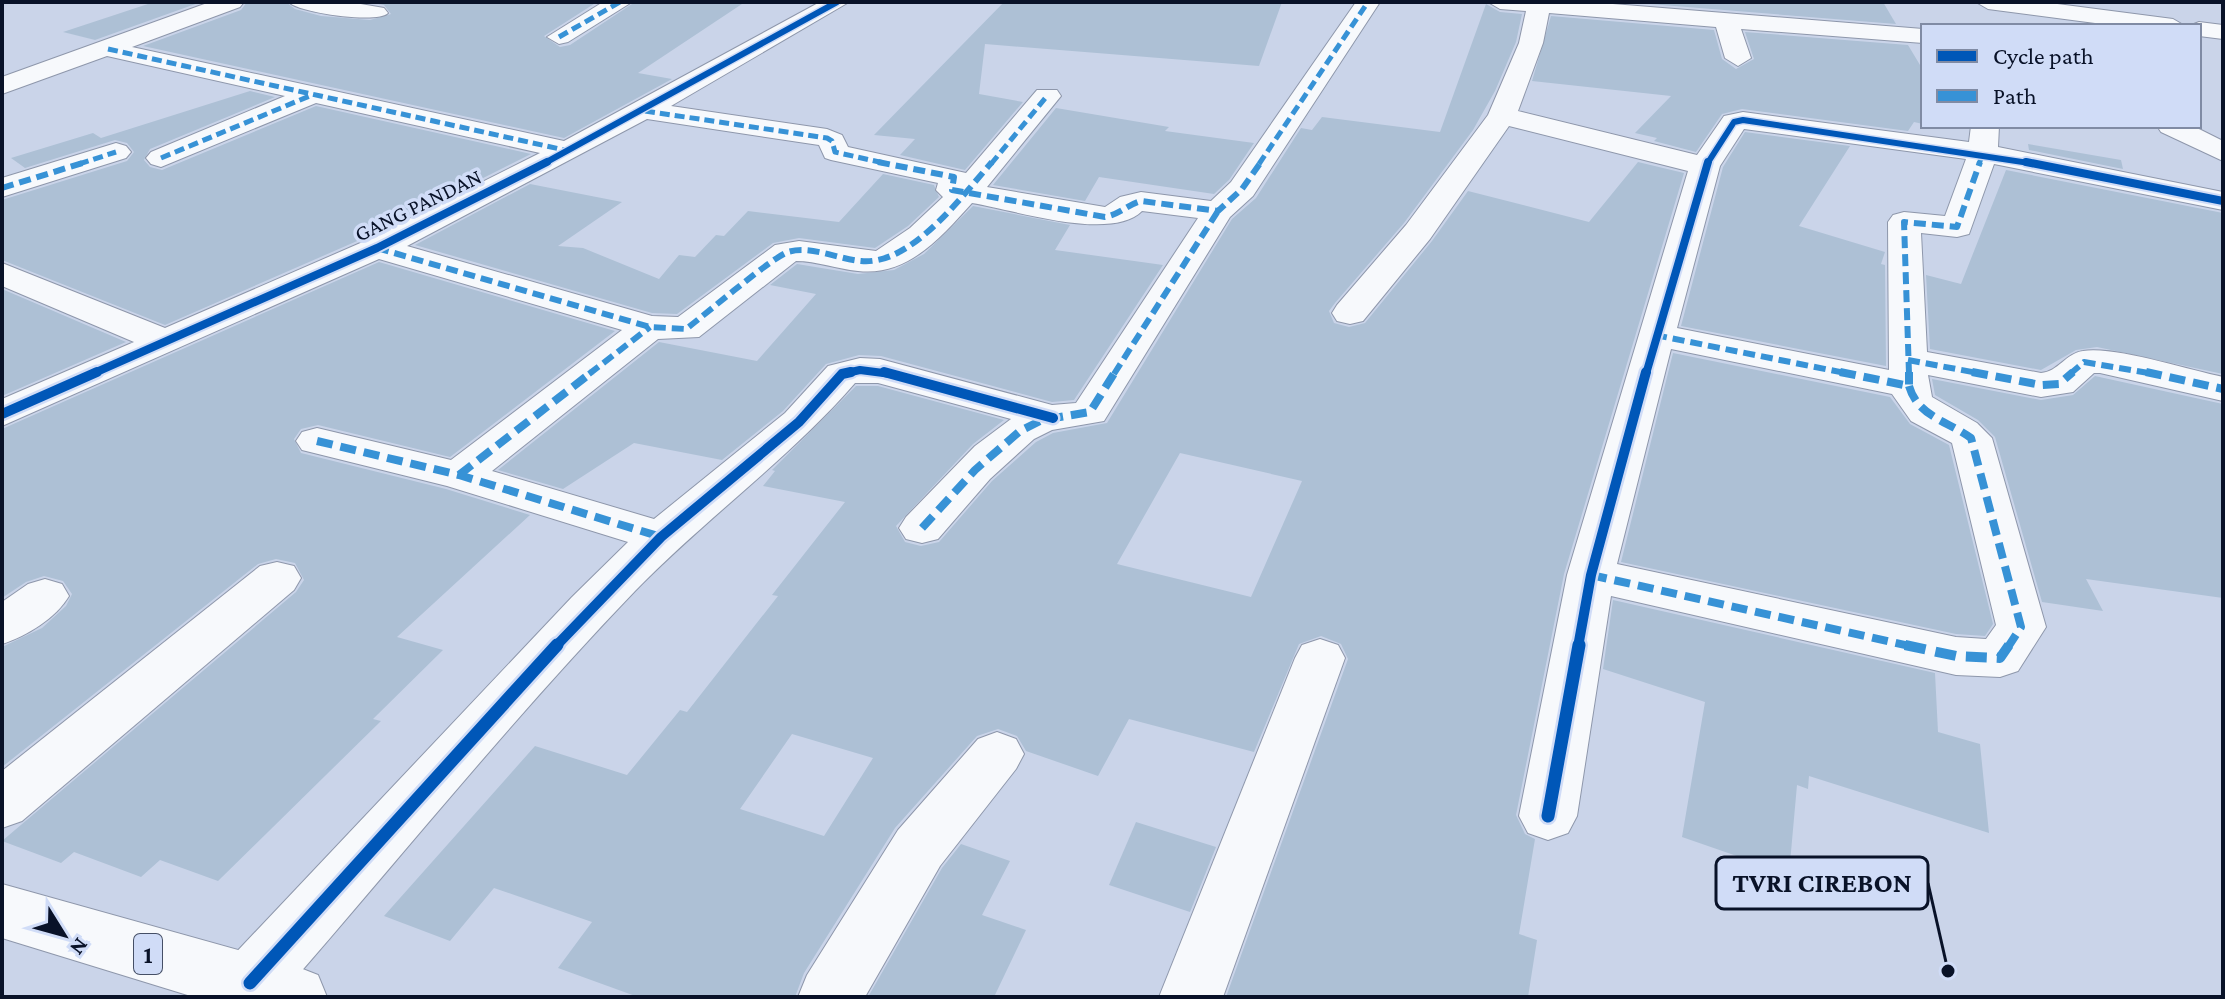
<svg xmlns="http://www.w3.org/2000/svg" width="2225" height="999" viewBox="0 0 2225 999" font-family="'Crimson Pro',serif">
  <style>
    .building { fill: #adc0d5; fill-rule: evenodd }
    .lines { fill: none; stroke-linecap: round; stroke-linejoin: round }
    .minor-casing { stroke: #8e97ab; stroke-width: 2 }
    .highway-casing { stroke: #8e97ab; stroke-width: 2 }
    .minor { fill: #f7f9fc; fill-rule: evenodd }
    .highway { fill: #f7f9fc; fill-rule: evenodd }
    .quiet-far3 { stroke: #3792d6; stroke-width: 5; stroke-dasharray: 10 5; stroke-linecap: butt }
    .quiet-far2 { stroke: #3792d6; stroke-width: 6; stroke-dasharray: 12 6; stroke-linecap: butt }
    .quiet-far1 { stroke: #3792d6; stroke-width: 8; stroke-dasharray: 16 8; stroke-linecap: butt }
    .quiet { stroke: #3792d6; stroke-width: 10; stroke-dasharray: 21 10; stroke-linecap: butt }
    .cycleway-far3-casing { stroke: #d0dcf7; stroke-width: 9 }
    .cycleway-far2-casing { stroke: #d0dcf7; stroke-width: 12 }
    .cycleway-far1-casing { stroke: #d0dcf7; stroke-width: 15 }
    .cycleway-casing { stroke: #d0dcf7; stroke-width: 18 }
    .cycleway-far3 { stroke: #0057b8; stroke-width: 6 }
    .cycleway-far2 { stroke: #0057b8; stroke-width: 8 }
    .cycleway-far1 { stroke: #0057b8; stroke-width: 10 }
    .cycleway { stroke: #0057b8; stroke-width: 13 }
    .labels { text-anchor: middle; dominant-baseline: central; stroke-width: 7; stroke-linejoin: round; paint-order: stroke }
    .far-street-label { font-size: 22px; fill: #091228; stroke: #d0dcf7 }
    .shield { fill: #d0dcf7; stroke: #454f66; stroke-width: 2 }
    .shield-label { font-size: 24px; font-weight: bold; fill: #091228 }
    .leader { fill: none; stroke: #091228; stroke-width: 3 }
    .callout-dot { fill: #091228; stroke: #d0dcf7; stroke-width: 3 }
    .callout { fill: #d0dcf7; stroke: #091228; stroke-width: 3 }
    .callout-label { font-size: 28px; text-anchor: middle; font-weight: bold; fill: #091228 }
  </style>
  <rect width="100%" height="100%" fill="#cad4e9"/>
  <g class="building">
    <polygon points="154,2 201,2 95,40 63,32"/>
    <polygon points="247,2 286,2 295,9 321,16 370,20 391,14 384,5 367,2 597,2 544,36 560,47 570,45 635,2 745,2 638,73 672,79 564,138 143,46 241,10"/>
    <polygon points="1004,2 1282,2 1259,66 985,44 979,94 1023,102 965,170 900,155 915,139 874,135"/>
    <polygon points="1625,2 1883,2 1896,24"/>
    <path d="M1486 4 1500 12 1522 14 1516 42 1495 91 1473 130 1404 223 1335 303 1329 311 1334 323 1349 327 1365 323 1432 241 1468 191 1589 222 1638 162 1684 173 1564 574 1516 815 1525 834 1535 839 1519 934 1537 940 1528 997H1226L1348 659 1341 644 1321 636 1299 644 1254 752 1129 719 1098 776 1026 751 1017 736 998 729 977 736 895 828 804 973 795 997H638L558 968 592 922 494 888 450 941 384 916 535 746 627 775 680 710 687 712 778 596 772 595 845 502 763 486 775 471 772 470 856 386H878L1004 420 973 444 896 526 905 542 921 546 939 542 992 481 1036 442 1053 433 1107 423 1232 219 1256 198 1301 128 1312 130 1322 117 1440 132ZM1180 453 1302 481 1251 597 1117 564ZM792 734 873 758 824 836 740 809Z"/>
    <polygon points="1551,16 1714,30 1722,59 1736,69 1754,59 1745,32 1908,45 1923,70 1923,124 1914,122 1908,131 1742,109 1722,114 1696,152 1654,141 1657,138 1635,133 1671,96 1532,81"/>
    <polygon points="250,91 275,97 150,149 144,160 150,167 162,170 316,106 531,154 364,238 165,325 2,260 2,200 127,161 134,152 127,143 115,140 25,168 11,158 93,133 101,138"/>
    <polygon points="1056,108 1169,127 1165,131 1254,143 1229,180 1214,194 1099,177 1085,201 993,185"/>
    <polygon points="1745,132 1850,146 1799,226 1885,252 1881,264 1885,265 1886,366 1681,326 1723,167"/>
    <polygon points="2028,144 2121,160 2123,169 2029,150"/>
    <polygon points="2006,170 2223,213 2223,374 2097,347 2076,350 2041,370 1930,349 1926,275 1961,284"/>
    <polygon points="883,174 934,185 939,197 908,226 875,248 799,238 773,243 677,314 652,313 415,245 530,184 622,202 558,246 583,248 659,279 679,255 695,257 716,235 724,236 748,211 839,222"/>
    <polygon points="973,206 1070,225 1055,250 1163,265 1074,400 1052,402 881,356 859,355 826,364 783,411 722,460 634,443 563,489 498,470 659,342 757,361 816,294 770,285 797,264 858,274 894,270 924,254"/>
    <polygon points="379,262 615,331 450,457 318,425 301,429 294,439 301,453 446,489 530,515 397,637 443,650 373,719 381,721 218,881 160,860 141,877 74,852 61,863 2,841 296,592 304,580 295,563 276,559 258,564 2,767 2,647 42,628 66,606 72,594 63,581 44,576 26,582 2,598 2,429"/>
    <polygon points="2,289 126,342 2,396"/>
    <polygon points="1673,353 1890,397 1910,424 1949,445 1993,624 1985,636 1956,634 1621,562"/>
    <polygon points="2095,376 2223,404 2223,598 2086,579 2103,611 2042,602 1995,437 1978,420 1935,395 1932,379 2041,400 2073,395"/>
    <polygon points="1613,600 1935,673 1938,732 1980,744 1989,833 1809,776 1808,789 1797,785 1789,874 1682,837 1705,702 1603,669"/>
    <polygon points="1136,822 1216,847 1190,912 1109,885"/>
    <polygon points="961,844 1010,861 982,915 1026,930 994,997 868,997 942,868"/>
  </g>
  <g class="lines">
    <defs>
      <g id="minor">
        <path d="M210 2H244L240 7 132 47 564 141 820 2H849L671 106 827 129 842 135 848 147 966 173 1037 90H1057L1061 96 987 187 1105 207 1120 197 1141 192 1211 201 1231 182 1356 2H1380L1253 196 1230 217 1104 421 1052 430 1034 439 990 479 938 539 922 543 906 539 899 528 906 517 975 446 1011 419 878 383H855C789 459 706 518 635 591 511 720 397 862 279 997H224L218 983 227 962 572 597 628 542 447 486 302 450 296 441 302 432 317 428 451 460 622 330 379 259 2 426V399L134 342 2 286V263L165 328 365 241 540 153 316 103 161 167 151 164 146 158 151 152 285 96 107 56 2 94V77ZM647 119 819 145 825 158 831 160 938 183 936 190 943 197 910 228 876 251 799 241 775 245 678 317 652 316 407 246ZM972 203C1015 210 1111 242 1142 211L1198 218 1076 403 1052 405 880 359 860 358 828 366 785 413 654 519 492 471 658 339 699 337 796 261C817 261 837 269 858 271 908 277 942 236 972 203Z"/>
        <path d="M289 2H349L384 8 388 13C379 24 298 13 289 2Z"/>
        <polygon points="603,2 632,2 568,42 559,44 547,37"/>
        <path d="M1488 2H1588L1923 29V43L1741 29 1751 58 1738 66 1725 58 1716 27 1549 13 1543 43 1518 111 1697 155 1724 116 1743 112 1969 142 1971 126H1999L1998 147 2223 192V210L1994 164 1969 234 1957 237 1921 233 1927 352 2041 373C2058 372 2066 353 2083 351 2116 346 2188 370 2223 377V401L2100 373H2094L2073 392 2041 397 1928 375 1932 397 1977 423 1992 438 2046 627 2018 671 2000 677 1956 675 1611 596 1577 816 1568 833 1548 840 1528 833 1519 816 1567 575 1688 171 1509 126 1430 239 1363 321 1350 324 1337 321 1332 313 1337 305 1406 225 1488 115 1519 43 1526 11 1500 9ZM1744 129 1966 159 1945 216 1904 212 1893 215 1888 222 1889 370 1677 328 1720 166ZM1671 349 1892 394 1911 421 1952 443 1996 625 1986 639 1956 637 1617 564Z"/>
        <polygon points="1976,2 2042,2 2173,19 2185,26 2118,26 1988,9"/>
        <polygon points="2199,22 2223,25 2223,39 2199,36 2199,26 2189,26"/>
        <polygon points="2157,126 2193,126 2223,141 2223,161 2161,132"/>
        <polygon points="116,143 126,146 131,152 126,158 2,197 2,178"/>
        <polygon points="277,562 294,566 301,578 294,590 22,821 2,828 2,771 260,566"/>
        <path d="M45 579 62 584 69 596C56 618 27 636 2 644V602L28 584Z"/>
        <polygon points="1320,639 1338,645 1345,658 1223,997 1159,997 1295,658 1302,645"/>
        <polygon points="997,732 1016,739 1024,754 1016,769 940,866 865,997 798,997 807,975 898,830 978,739"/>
      </g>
      <polygon id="highway" points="2,884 295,966 318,975 327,997 194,997 2,938"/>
    </defs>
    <use href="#minor" class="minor-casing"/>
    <use href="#highway" class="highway-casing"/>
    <use href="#minor" class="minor"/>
    <use href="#highway" class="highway"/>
    <g class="quiet-far3">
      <polyline points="559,37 620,2"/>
      <polyline points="108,49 569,151"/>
      <polyline points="645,111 827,138 832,141 835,152 888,164"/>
      <polyline points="161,158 312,95"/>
      <polyline points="79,164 116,152"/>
      <polyline points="991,164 1047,96"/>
      <polyline points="1259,164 1368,2"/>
      <polyline points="1979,164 1983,153"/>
    </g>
    <g class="quiet-far2">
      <path d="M878 162 954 177 952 190 1105 217C1120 214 1127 205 1141 201L1218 211 1242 189 1261 162"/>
      <polyline points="2,188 86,162"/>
      <path d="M377 248 650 327 686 329C706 314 771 258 788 252 810 245 838 259 861 261 911 266 962 196 992 162"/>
      <polyline points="1655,335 1850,374"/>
      <polyline points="1908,360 1983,374"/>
      <polyline points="589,374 650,327"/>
      <polyline points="1114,374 1218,211"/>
      <polyline points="1909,374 1904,222 1957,227 1980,162"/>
      <polyline points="2070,374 2084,362 2155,374"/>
    </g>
    <g class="quiet-far1">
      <polyline points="1840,372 1909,386 1909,372"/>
      <polyline points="1972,372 2041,385 2059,384 2073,372"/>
      <polyline points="2146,372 2223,389"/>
      <path d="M1909 386C1918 417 1948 421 1971 438L2021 627 2008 647"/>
      <polyline points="317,441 459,475 661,537"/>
      <polyline points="459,475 592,372"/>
      <polyline points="922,528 975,470 1020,431 1042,420 1090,412 1115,372"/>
      <polyline points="1591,575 1914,647"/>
    </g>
    <polyline class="quiet" points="1905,645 1956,656 2000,658 2009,645"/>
    <defs>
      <g id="cycleway-far3">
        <polyline points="543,164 837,2"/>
        <polyline points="1707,164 1734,122 1743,120 2036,164"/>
      </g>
      <g id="cycleway-far2">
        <polyline points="2026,162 2223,201"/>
        <polyline points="92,374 377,248 547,162"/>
        <polyline points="842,374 860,370 891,374"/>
        <polyline points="1646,374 1708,162"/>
      </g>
      <g id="cycleway-far1">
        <polyline points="884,372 1053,418"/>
        <polyline points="2,414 97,372"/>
        <polyline points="555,647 661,537 799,422 842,374 851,372"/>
        <polyline points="1578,647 1591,575 1646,372"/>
      </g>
      <g id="cycleway">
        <polyline points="1548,816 1579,645"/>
        <polyline points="250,983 557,645"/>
      </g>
    </defs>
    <use href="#cycleway-far3" class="cycleway-far3-casing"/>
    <use href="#cycleway-far2" class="cycleway-far2-casing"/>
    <use href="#cycleway-far1" class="cycleway-far1-casing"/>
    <use href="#cycleway" class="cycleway-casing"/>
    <use href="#cycleway-far3" class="cycleway-far3"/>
    <use href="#cycleway-far2" class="cycleway-far2"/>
    <use href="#cycleway-far1" class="cycleway-far1"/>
    <use href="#cycleway" class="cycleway"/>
  </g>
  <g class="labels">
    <g class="far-street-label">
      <text transform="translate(418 205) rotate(-26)">GANG PANDAN</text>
    </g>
    <rect class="shield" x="134" y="934" width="28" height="40" rx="6"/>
    <g class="shield-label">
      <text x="148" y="954">1</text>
    </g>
  </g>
  <path class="leader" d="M1948 971L1928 883"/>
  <circle class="callout-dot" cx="1948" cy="971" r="8"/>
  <rect class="callout" x="1716" y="857" width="212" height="52" rx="8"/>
  <g class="callout-label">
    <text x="1822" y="892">TVRI CIREBON</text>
  </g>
  <rect width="2225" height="999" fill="none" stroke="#091228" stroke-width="8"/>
  <rect x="1921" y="24" width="280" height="104" fill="#d0dcf7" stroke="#808ba4" stroke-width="2"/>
  <rect x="1937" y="50" width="40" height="12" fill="#0057b8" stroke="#808ba4" stroke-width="2"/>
  <text x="1993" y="64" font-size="24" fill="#091228">Cycle path</text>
  <rect x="1937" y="90" width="40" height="12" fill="#3792d6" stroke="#808ba4" stroke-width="2"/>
  <text x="1993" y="104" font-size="24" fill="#091228">Path</text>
  <g transform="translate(64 935) rotate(127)" stroke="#d0dcf7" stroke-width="6" paint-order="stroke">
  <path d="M0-6L14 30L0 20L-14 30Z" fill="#091228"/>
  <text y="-12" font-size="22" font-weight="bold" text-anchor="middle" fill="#091228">N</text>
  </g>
</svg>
